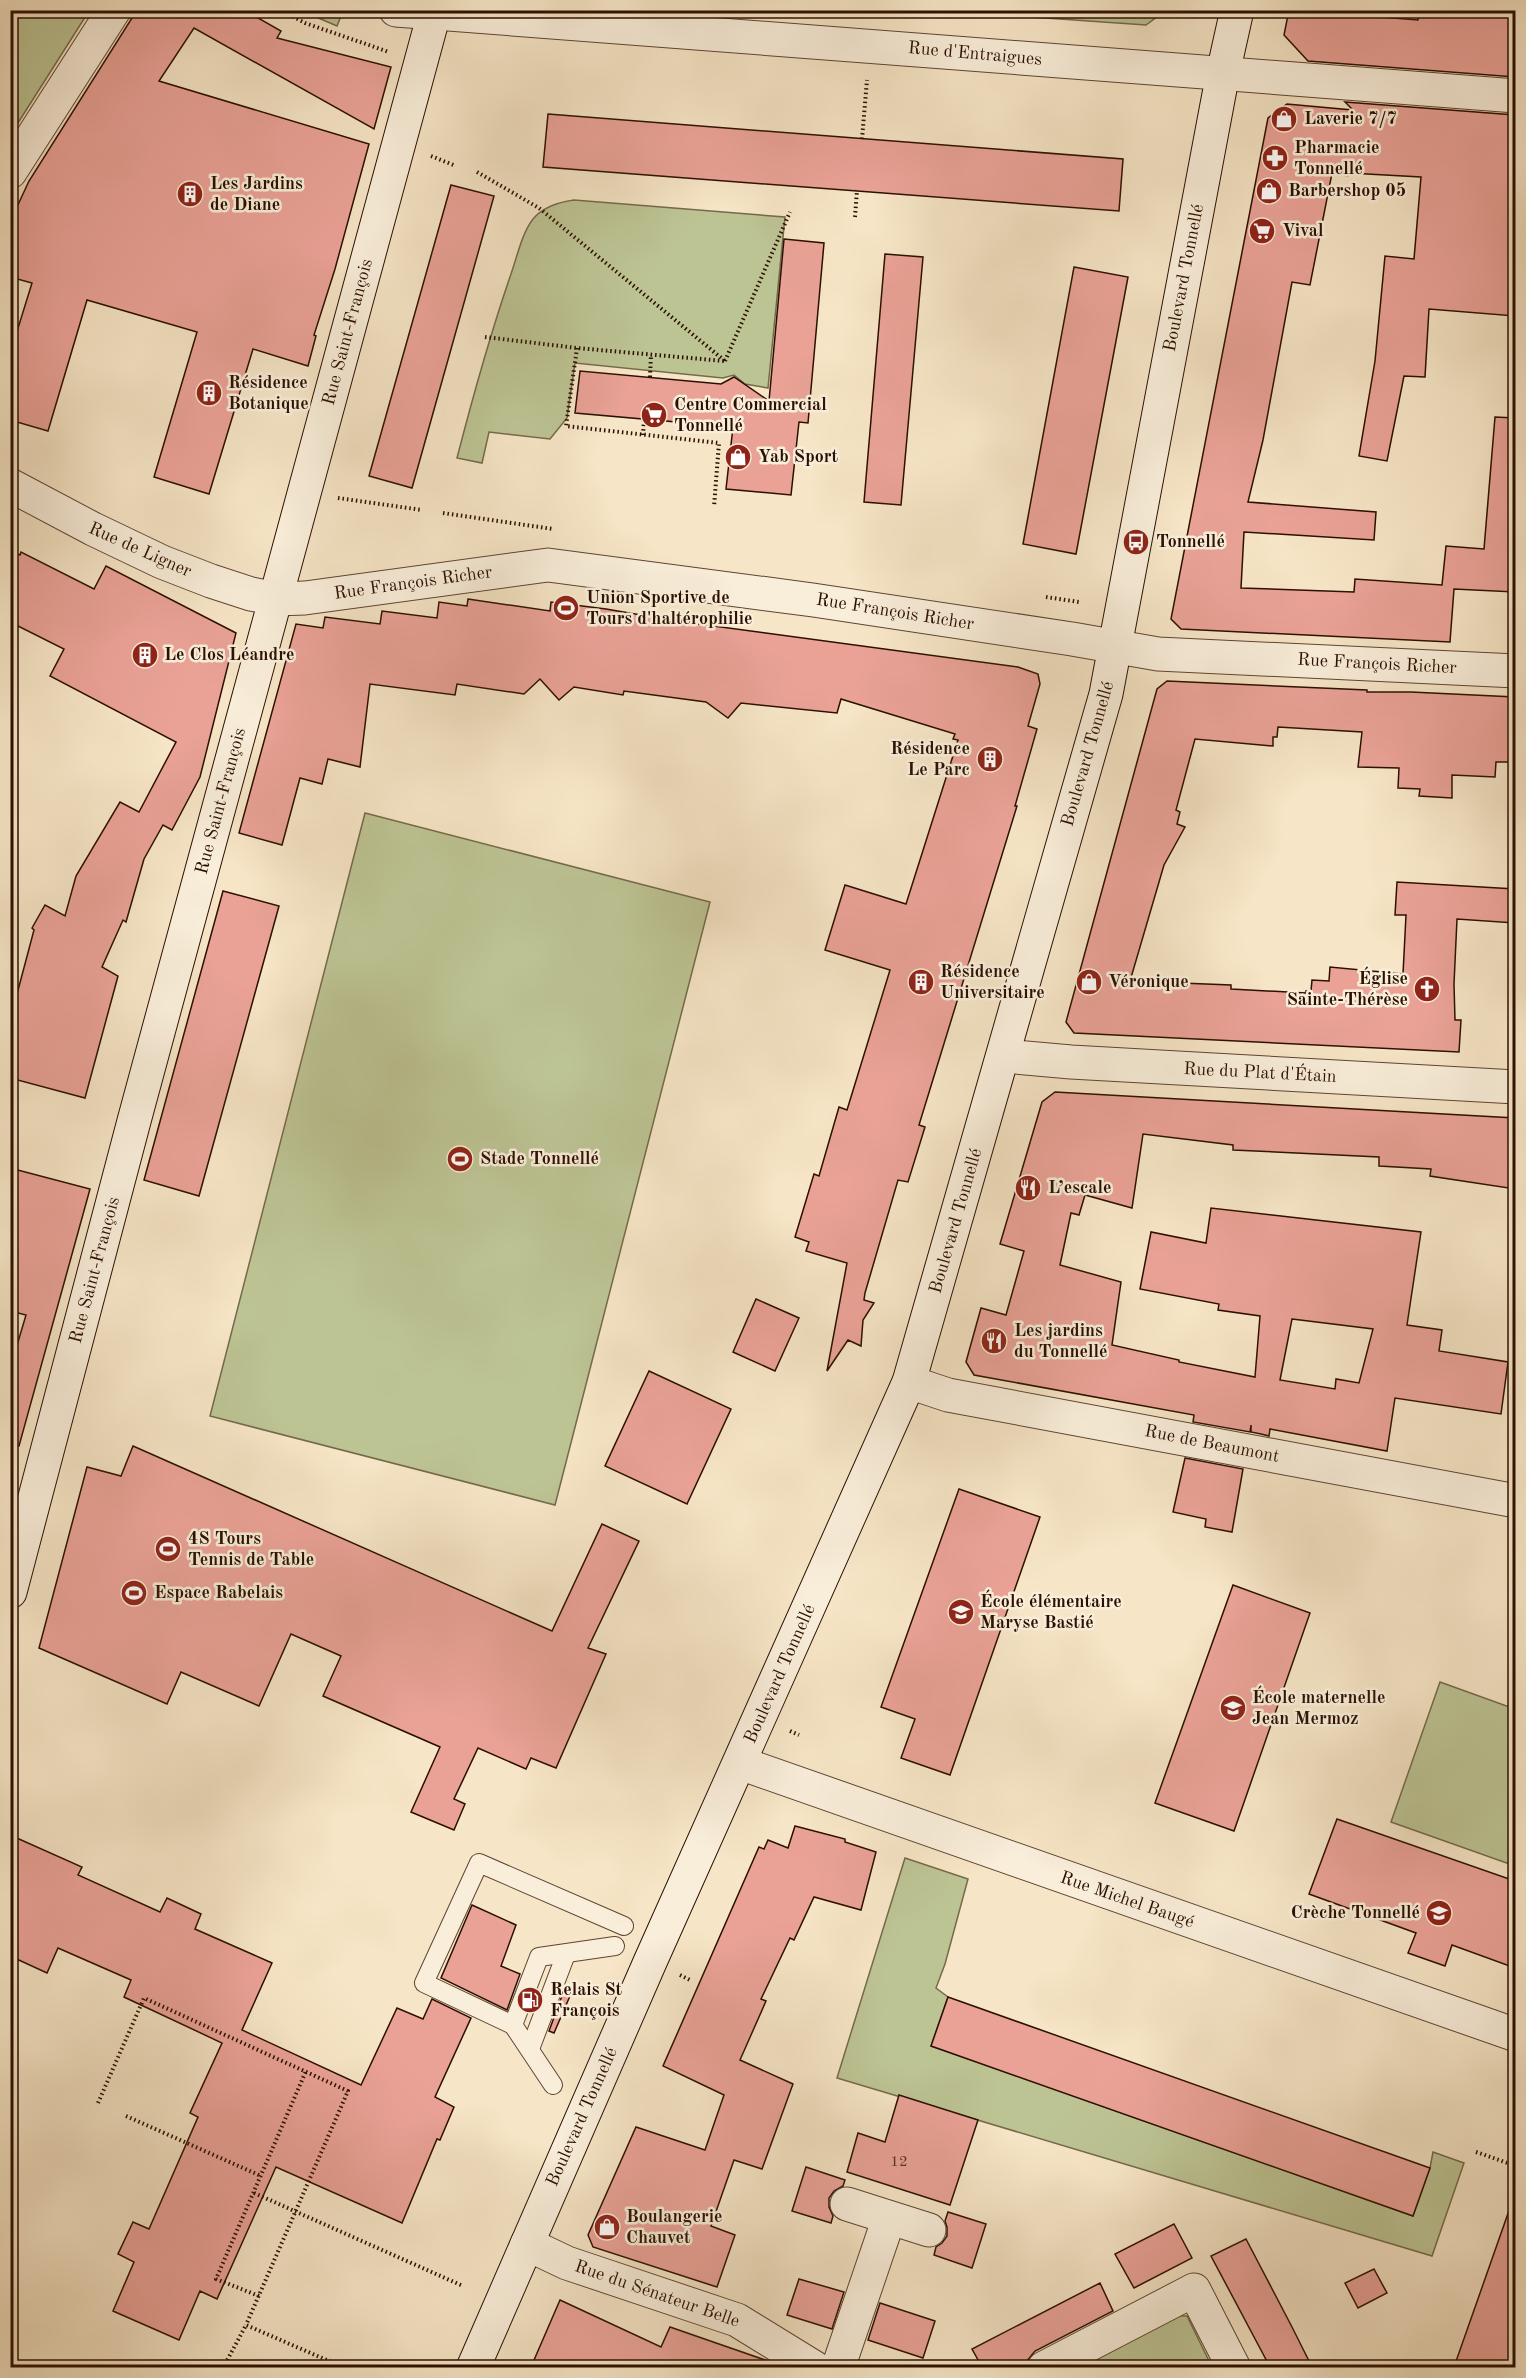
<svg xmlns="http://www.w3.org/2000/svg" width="1526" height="2378" viewBox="0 0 1526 2378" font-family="'Old Standard TT',serif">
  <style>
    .green { fill: #bdc494; stroke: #746a4a; stroke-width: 1.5 }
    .building { fill: #eaa297; stroke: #2b0f00; stroke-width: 1.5; fill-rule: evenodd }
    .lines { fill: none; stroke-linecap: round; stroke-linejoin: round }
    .lane-casing { stroke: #5e4432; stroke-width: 20 }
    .street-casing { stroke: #5e4432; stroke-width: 35 }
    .secondary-casing { stroke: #2b0f00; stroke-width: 35 }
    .path { stroke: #2b0f00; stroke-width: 4; stroke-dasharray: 1.5 3; stroke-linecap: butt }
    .lane { stroke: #f9eeda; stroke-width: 18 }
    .street { stroke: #f9eeda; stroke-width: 33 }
    .secondary { stroke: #f9eeda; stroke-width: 33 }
    .labels { text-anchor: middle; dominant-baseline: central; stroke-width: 5; stroke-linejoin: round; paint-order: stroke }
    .number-label { font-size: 15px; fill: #5b3426 }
    .street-label { font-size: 18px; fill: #2b0f00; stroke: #f9eeda }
    .poi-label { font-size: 18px; font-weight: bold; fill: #2b0f00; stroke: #f9eeda; text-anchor: start }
  </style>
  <rect width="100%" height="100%" fill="#f6e5c6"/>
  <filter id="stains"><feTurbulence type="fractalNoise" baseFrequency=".00333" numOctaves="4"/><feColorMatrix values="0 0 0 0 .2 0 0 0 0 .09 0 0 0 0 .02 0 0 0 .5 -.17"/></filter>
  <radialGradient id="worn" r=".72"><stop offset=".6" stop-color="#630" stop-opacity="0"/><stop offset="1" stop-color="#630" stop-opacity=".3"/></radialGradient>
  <g class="green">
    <polygon points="11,10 89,11 11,134 10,11"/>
    <polygon points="302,11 341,10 343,11 337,26"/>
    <polygon points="942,11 1165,11 1146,25"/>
    <path d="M574 200 785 217 768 388 745 384 734 375 723 378 575 363 567 418 550 439 489 432 482 463 457 458C473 396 490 335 511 274 517 257 522 233 533 219 543 207 559 202 574 200Z"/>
    <polygon points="365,813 710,902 555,1505 210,1416"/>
    <polygon points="1440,1682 1515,1709 1515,1866 1391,1822"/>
    <polygon points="905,1858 968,1879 945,1964 936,1988 948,1997 931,2046 1413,2216 1430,2168 1433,2152 1464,2163 1432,2256 837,2078"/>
    <polygon points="1176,2316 1187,2316 1212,2367 1075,2368"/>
  </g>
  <g class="building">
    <polygon points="137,10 244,10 281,31 277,38 391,67 374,129 194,28 159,81 369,144 335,269 314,335 316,336 308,366 253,349 209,494 154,477 197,332 87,300 48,431 10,420 10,354 32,283 10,277 10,222 29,181"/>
    <polygon points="1289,10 1329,10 1329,13 1418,20 1418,10 1490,10 1490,14 1515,17 1515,77 1308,61 1284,35"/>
    <polygon points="1345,102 1515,115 1515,316 1429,309 1425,377 1404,376 1387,461 1359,456 1375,361 1385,256 1414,259 1421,177 1349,173 1348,176 1332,173 1310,285 1292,282 1263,440 1248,502 1376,512 1374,540 1244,532 1241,588 1354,592 1355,579 1442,585 1446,546 1484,549 1495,417 1515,418 1515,592 1454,589 1450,642 1181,629 1171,619 1268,118 1287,104 1353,110"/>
    <polygon points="548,114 1123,159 1119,211 543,167"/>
    <polygon points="451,185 494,196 412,488 369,476"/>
    <polygon points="784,239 824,243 808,423 799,422 791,495 726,489 733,427 575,413 580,371 721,384 734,377 769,401"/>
    <polygon points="885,254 923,257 901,505 864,502"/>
    <polygon points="1074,267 1128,277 1076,554 1023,544"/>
    <polygon points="10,551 20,555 21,552 94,589 106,566 236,633 200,777 172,830 163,825 144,859 126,922 123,920 102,967 118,976 85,1098 10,1078 10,992 17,994 34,930 32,928 45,905 65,916 76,876 120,802 139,812 176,742 50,676 64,649 10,622"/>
    <polygon points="468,599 550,611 551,602 606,609 676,621 1018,667 1038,674 1040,684 1028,726 1037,729 1015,806 1017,806 919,1125 925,1127 908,1182 898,1180 865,1293 864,1300 874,1303 863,1320 861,1346 848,1340 827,1371 847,1263 806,1251 809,1242 795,1237 814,1174 819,1176 839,1107 847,1110 890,970 825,950 845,885 906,904 958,740 953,739 955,734 841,699 837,713 741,703 728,718 706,702 624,691 623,695 574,687 559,700 540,679 524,694 457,684 455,695 370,684 360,767 328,759 322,784 300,778 282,845 239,833 296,624 323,628 325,617 380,624 382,611 437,618 439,602 467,606"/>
    <polygon points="1167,681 1367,690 1367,692 1411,692 1515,697 1515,762 1496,762 1495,777 1452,775 1452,798 1419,796 1420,789 1398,788 1399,768 1358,767 1362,732 1278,727 1277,737 1273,737 1273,746 1195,739 1176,810 1180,812 1177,824 1185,827 1164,865 1130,981 1231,985 1231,989 1306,993 1306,991 1311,991 1312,980 1329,981 1330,967 1403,974 1406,915 1395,915 1397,882 1515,889 1515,923 1457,919 1454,984 1455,1020 1461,1020 1459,1052 1074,1033 1066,1022 1157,689"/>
    <polygon points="223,891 279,906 199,1196 144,1180"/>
    <path d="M1055 1092 1515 1118V1189L1430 1176 1431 1169 1379 1166V1157L1233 1150V1145L1143 1134 1132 1208 1085 1195 1079 1215 1071 1213 1060 1265 1121 1282 1112 1345 1179 1360V1362L1255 1377 1260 1316 1218 1310 1219 1304 1140 1289 1151 1232 1206 1243 1211 1208 1421 1232 1407 1325 1442 1330 1439 1351 1508 1362 1501 1414 1395 1398 1387 1451 1270 1429 1269 1436 1261 1434 1251 1432V1425L1250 1432 1193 1422 1194 1415 974 1375 966 1362 981 1308 1006 1315 1024 1251 1000 1244 1042 1102ZM1292 1319 1373 1329 1359 1383 1336 1379 1335 1389 1280 1380Z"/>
    <polygon points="10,1168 90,1189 19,1446 10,1445 10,1369 26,1315 10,1311"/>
    <polygon points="756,1299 799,1318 775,1371 733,1352"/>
    <polygon points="649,1371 731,1409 687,1504 605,1466"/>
    <polygon points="133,1446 552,1631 602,1524 639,1541 588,1648 606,1654 556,1768 531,1758 526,1769 478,1748 454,1799 465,1804 454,1830 411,1812 440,1747 323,1696 341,1656 291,1634 259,1706 181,1672 167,1704 39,1648 87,1467 121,1476"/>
    <polygon points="1185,1458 1243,1469 1232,1532 1205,1527 1206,1519 1173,1512"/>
    <polygon points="959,1489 1040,1517 950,1775 901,1758 915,1719 881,1707"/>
    <polygon points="1233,1585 1310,1613 1234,1831 1155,1803"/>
    <polygon points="1337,1819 1515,1881 1515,1968 1452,1945 1445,1966 1408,1953 1416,1933 1309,1894"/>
    <polygon points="795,1826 845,1839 845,1842 876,1852 861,1910 814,1897 794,1940 790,1938 761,1999 766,2001 740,2060 793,2084 762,2169 734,2160 711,2226 735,2235 717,2287 593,2247 588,2235 636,2127 705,2150 724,2095 663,2066 759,1847 764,1849 768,1840 788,1848"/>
    <polygon points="10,1835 82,1867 78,1875 160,1912 167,1898 201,1914 195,1929 272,1963 242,2030 361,2085 397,2008 423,2019 432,1999 471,2018 435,2097 454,2107 440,2140 437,2139 402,2223 276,2167 217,2299 200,2291 179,2340 113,2311 134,2262 118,2254 133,2222 149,2229 198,2117 190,2113 222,2043 124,1997 131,1980 58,1948 47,1973 10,1956"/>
    <polygon points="472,1905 516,1925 501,1966 520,1974 507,2010 441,1978"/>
    <polygon points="563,1993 570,1996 554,2033 549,2031"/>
    <polygon points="948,1997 1430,2168 1413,2216 931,2046"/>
    <polygon points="899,2095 978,2120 950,2205 847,2172 858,2133 885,2142"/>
    <polygon points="806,2167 845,2180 843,2186 834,2191 829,2198 829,2207 833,2216 831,2223 792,2211"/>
    <polygon points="1511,2205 1515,2206 1515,2351 1510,2367 1454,2367"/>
    <polygon points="948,2212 986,2224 972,2268 934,2255 936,2247 942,2243 947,2236 947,2227 945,2221"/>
    <polygon points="1174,2224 1192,2258 1134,2288 1115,2254"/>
    <polygon points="1246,2239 1292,2327 1312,2367 1270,2367 1211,2256"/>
    <polygon points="1374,2269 1387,2293 1358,2308 1345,2283"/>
    <polygon points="799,2279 844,2292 832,2329 787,2315"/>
    <polygon points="1100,2283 1113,2311 1035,2351 1022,2367 982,2367 972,2349"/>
    <polygon points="560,2300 661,2347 670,2327 768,2361 775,2367 531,2367"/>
    <polygon points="880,2303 935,2321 923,2358 868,2340"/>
  </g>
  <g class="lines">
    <defs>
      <g id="lane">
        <polyline points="513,2025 424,1983 479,1863 624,1926"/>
        <polyline points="530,2049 566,1954"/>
        <polyline points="553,2085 513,2025 539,1957 615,1946"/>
      </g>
      <g id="street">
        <polyline points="396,10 1516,96"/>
        <polyline points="10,172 114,10"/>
        <polyline points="10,485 93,529 162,562 211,581 251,594 276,599 305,598 548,565 813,600 1072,639 1158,654 1516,671"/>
        <polyline points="1004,1056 1071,1062 1516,1087"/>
        <polyline points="909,1382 948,1395 1516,1501"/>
        <polyline points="740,1763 1516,2035"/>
        <polyline points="847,2204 929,2230"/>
        <polyline points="527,2244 567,2263 737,2320 815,2368"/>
        <polyline points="838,2368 889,2218"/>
        <polyline points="1044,2368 1194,2290 1234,2368"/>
      </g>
      <g id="secondary">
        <polyline points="10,1592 134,1121 435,10"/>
        <polyline points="473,2368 650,1962 909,1382 1106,694 1223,73 1237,10"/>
      </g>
    </defs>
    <use href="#lane" class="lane-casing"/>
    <use href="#street" class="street-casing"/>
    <use href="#secondary" class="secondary-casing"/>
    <g class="path">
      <polyline points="281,10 305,23 389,52"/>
      <polyline points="862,139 867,80"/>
      <polyline points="431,156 456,166"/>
      <polyline points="477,172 539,208 725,361"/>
      <polyline points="855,217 857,190"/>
      <polyline points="485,337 577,348 724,361"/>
      <polyline points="577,348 566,426 719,443 714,507"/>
      <polyline points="725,361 790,212"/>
      <polyline points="650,377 651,355"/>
      <polyline points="643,435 644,419"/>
      <polyline points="338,498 422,510"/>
      <polyline points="443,513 553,529"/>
      <polyline points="1046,597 1079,602"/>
      <polyline points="790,1731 799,1735"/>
      <polyline points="680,1975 690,1980"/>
      <polyline points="98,2103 144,1998 348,2091 246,2325"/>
      <polyline points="126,2116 261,2176"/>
      <polyline points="1476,2152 1516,2166"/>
      <polyline points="254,2193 463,2286"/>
      <polyline points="259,2296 216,2279 306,2071"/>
      <polyline points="223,2368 246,2325 345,2368"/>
    </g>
    <use href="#lane" class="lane"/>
    <use href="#street" class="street"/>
    <use href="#secondary" class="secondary"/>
  </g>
  <defs>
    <symbol id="shop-disc" viewBox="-11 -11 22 22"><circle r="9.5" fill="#8f2418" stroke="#f9eeda"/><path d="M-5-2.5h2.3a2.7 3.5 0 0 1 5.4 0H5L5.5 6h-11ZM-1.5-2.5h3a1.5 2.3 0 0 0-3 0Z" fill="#fff"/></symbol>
    <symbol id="pharmacy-disc" viewBox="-11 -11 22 22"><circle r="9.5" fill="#8f2418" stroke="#f9eeda"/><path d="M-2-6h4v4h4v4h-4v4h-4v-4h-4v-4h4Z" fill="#fff"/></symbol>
    <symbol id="building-disc" viewBox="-11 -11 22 22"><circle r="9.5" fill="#8f2418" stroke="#f9eeda"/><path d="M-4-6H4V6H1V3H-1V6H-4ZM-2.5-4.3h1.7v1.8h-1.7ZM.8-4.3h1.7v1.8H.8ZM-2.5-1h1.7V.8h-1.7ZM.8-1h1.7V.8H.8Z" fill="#fff"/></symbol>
    <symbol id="supermarket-disc" viewBox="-11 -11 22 22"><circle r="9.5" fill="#8f2418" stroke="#f9eeda"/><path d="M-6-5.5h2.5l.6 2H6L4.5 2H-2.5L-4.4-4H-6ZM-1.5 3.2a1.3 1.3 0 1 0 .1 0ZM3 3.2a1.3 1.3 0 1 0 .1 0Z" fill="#fff"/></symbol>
    <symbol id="bus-disc" viewBox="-11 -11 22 22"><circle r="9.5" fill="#8f2418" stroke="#f9eeda"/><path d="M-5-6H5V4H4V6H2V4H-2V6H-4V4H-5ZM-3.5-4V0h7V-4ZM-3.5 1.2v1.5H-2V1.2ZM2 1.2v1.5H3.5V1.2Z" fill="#fff"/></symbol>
    <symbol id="stadium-disc" viewBox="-11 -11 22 22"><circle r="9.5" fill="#8f2418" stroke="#f9eeda"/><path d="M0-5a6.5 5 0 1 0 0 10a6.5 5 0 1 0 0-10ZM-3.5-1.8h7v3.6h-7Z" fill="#fff"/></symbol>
    <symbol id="church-disc" viewBox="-11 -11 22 22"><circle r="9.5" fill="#8f2418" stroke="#f9eeda"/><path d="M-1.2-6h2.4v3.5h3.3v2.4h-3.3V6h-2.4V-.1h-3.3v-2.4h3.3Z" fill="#fff"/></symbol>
    <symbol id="restaurant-disc" viewBox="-11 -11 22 22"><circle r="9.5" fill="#8f2418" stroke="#f9eeda"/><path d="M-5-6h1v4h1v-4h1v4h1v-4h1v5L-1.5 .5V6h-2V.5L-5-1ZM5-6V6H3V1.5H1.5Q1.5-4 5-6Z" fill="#fff"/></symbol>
    <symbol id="school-disc" viewBox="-11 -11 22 22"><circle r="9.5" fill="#8f2418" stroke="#f9eeda"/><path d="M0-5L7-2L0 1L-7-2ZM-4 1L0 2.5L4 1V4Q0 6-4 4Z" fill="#fff"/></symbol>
    <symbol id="fuel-disc" viewBox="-11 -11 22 22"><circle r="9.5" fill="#8f2418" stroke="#f9eeda"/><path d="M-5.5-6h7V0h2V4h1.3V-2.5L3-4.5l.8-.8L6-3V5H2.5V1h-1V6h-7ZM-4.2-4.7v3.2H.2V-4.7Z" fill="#fff"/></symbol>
  </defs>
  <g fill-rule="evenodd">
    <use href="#shop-disc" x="1269" y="104" width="30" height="30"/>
    <use href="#pharmacy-disc" x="1260" y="143" width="30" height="30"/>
    <use href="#shop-disc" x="1254" y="176" width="30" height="30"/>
    <use href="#building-disc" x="175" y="179" width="30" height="30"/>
    <use href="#supermarket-disc" x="1247" y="216" width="30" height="30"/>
    <use href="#building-disc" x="194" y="378" width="30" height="30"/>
    <use href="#supermarket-disc" x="639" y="400" width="30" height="30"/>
    <use href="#shop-disc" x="723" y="442" width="30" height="30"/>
    <use href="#bus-disc" x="1121" y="527" width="30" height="30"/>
    <use href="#stadium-disc" x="551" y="593" width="30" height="30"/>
    <use href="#building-disc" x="130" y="640" width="30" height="30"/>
    <use href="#building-disc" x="975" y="744" width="30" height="30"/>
    <use href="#building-disc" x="906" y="967" width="30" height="30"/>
    <use href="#shop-disc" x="1074" y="967" width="30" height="30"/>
    <use href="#church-disc" x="1412" y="974" width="30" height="30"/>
    <use href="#stadium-disc" x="445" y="1144" width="30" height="30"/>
    <use href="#restaurant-disc" x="1013" y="1173" width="30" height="30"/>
    <use href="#restaurant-disc" x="979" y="1326" width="30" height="30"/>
    <use href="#stadium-disc" x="153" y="1534" width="30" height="30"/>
    <use href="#stadium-disc" x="119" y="1578" width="30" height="30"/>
    <use href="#school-disc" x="946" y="1597" width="30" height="30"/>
    <use href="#school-disc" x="1218" y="1693" width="30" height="30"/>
    <use href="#school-disc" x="1424" y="1898" width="30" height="30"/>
    <use href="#fuel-disc" x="515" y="1985" width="30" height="30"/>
    <use href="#shop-disc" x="592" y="2212" width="30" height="30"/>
  </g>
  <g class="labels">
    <g class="number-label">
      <text x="899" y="2162">12</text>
    </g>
    <g class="street-label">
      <text transform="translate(975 54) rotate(5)">Rue d'Entraigues</text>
      <text transform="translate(1184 278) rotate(-79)">Boulevard Tonnellé</text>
      <text transform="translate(348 332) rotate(-75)">Rue Saint-François</text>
      <text transform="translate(140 550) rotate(24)">Rue de Ligner</text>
      <text transform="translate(413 583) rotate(-8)">Rue François Richer</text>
      <text transform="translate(895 612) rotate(9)">Rue François Richer</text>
      <text transform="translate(1377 664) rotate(3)">Rue François Richer</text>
      <text transform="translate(1088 754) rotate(-74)">Boulevard Tonnellé</text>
      <text transform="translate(221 801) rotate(-75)">Rue Saint-François</text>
      <text transform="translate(1260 1073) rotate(3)">Rue du Plat d'Étain</text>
      <text transform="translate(956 1221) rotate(-74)">Boulevard Tonnellé</text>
      <text transform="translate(95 1270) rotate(-75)">Rue Saint-François</text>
      <text transform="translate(1212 1444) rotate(11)">Rue de Beaumont</text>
      <text transform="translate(780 1674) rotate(-66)">Boulevard Tonnellé</text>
      <text transform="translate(1127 1900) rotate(19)">Rue Michel Baugé</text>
      <text transform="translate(582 2117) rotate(-66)">Boulevard Tonnellé</text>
      <text transform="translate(657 2294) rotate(19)">Rue du Sénateur Belle</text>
    </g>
    <g class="poi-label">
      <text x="1304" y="119">Laverie 7/7</text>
      <text x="1294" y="148">Pharmacie<tspan x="1294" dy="21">Tonnellé</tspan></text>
      <text x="210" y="184">Les Jardins<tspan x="210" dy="21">de Diane</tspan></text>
      <text x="1288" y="191">Barbershop 05</text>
      <text x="1282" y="231">Vival</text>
      <text x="228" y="383">Résidence<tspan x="228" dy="21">Botanique</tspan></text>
      <text x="674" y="405">Centre Commercial<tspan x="674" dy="21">Tonnellé</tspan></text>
      <text x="758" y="457">Yab Sport</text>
      <text x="1156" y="542">Tonnellé</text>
      <text x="586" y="598">Union Sportive de<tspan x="586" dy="21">Tours d'haltérophilie</tspan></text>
      <text x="164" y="655">Le Clos Léandre</text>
      <text x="970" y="749" text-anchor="end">Résidence<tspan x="970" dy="21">Le Parc</tspan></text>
      <text x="940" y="972">Résidence<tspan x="940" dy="21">Universitaire</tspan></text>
      <text x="1408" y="979" text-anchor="end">Église<tspan x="1408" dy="21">Sainte-Thérèse</tspan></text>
      <text x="1108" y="982">Véronique</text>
      <text x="480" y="1159">Stade Tonnellé</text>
      <text x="1048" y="1188">L’escale</text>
      <text x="1014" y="1331">Les jardins<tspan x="1014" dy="21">du Tonnellé</tspan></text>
      <text x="188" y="1539">4S Tours<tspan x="188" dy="21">Tennis de Table</tspan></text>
      <text x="154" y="1593">Espace Rabelais</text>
      <text x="980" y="1602">École élémentaire<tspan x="980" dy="21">Maryse Bastié</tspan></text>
      <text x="1252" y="1698">École maternelle<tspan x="1252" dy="21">Jean Mermoz</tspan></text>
      <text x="1420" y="1913" text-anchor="end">Crèche Tonnellé</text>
      <text x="550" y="1990">Relais St<tspan x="550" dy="21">François</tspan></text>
      <text x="626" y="2217">Boulangerie<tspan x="626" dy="21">Chauvet</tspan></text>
    </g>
  </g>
  <rect width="1526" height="2378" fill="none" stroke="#f6e5c6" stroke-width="36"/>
  <rect x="12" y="12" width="1502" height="2354" fill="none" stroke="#2b0f00" stroke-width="3"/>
  <rect x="18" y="18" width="1490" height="2342" fill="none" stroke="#2b0f00" stroke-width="1.5"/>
  <rect width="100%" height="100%" filter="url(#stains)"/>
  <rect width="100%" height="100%" fill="url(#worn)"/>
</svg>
